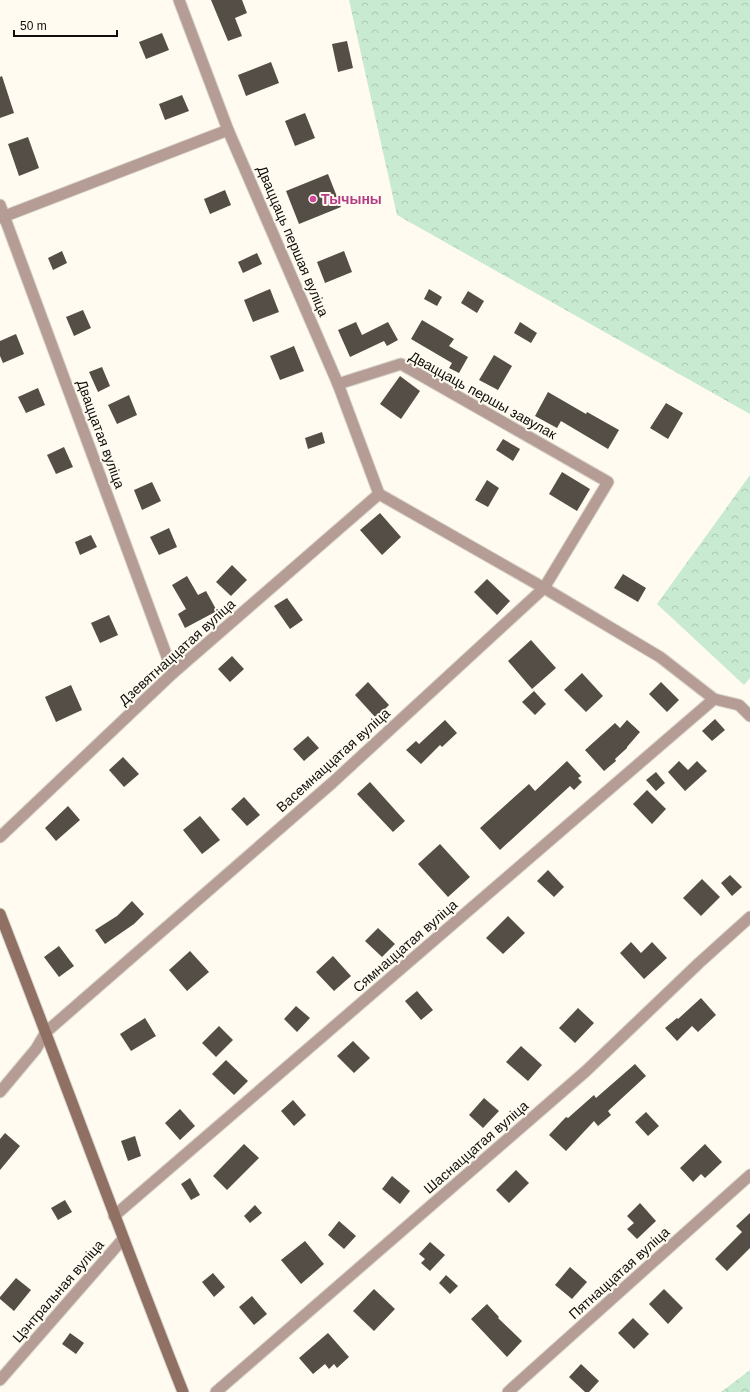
<svg xmlns="http://www.w3.org/2000/svg" width="750" height="1392" viewBox="0 0 750 1392" font-family="Helvetica,sans-serif">
  <style>
    .forest { fill: url(#forest-crowns) }
    .building { fill: #544e46 }
    .lines { fill: none; stroke-linecap: round; stroke-linejoin: round }
    .minor-casing { stroke: #d9d5cb; stroke-width: 13 }
    .tertiary-casing { stroke: #d9d5cb; stroke-width: 13 }
    .secondary-casing { stroke: #d9d5cb; stroke-width: 13 }
    .minor { stroke: #b59d95; stroke-width: 11 }
    .tertiary { stroke: #b59d95; stroke-width: 11 }
    .secondary { stroke: #917064; stroke-width: 11 }
    .hotel-dot { fill: #d1479c; stroke: #fffbf0; stroke-width: 1.5 }
    .labels { text-anchor: middle; dominant-baseline: central; stroke-width: 4; stroke-linejoin: round; paint-order: stroke }
    .hotel-label { font-size: 14px; font-weight: bold; fill: #b23c85; stroke: #fffbf0; text-anchor: start }
    .street-label { font-size: 14px; fill: #0f0e0b; stroke: #fffbf0 }
  </style>
  <defs>
    <pattern id="forest-crowns" width="20" height="18" patternUnits="userSpaceOnUse"><rect width="20" height="18" fill="#c8ead0"/><path d="M2 6a3 3 0 1 1 6 0M12 15a3 3 0 1 1 6 0" fill="none" stroke="#abc8b1"/></pattern>
  </defs>
  <rect width="100%" height="100%" fill="#fffbf0"/>
  <g class="forest">
    <polygon points="349,0 750,0 750,414 397,215"/>
    <polygon points="750,475 750,678 744,685 657,604"/>
    <polygon points="750,1370 750,1392 721,1392"/>
  </g>
  <g class="building">
    <polygon points="211,0 242,0 247,13 235,18 242,36 228,41"/>
    <polygon points="162,33 169,50 146,59 139,42"/>
    <polygon points="347,41 353,68 338,72 332,44"/>
    <polygon points="271,62 279,83 246,96 238,75"/>
    <polygon points="2,76 14,113 0,118 0,77"/>
    <polygon points="182,95 189,111 165,120 159,104"/>
    <polygon points="305,113 315,138 295,146 285,121"/>
    <polygon points="28,137 39,168 19,176 8,144"/>
    <polygon points="328,174 341,207 299,224 286,191"/>
    <polygon points="225,190 231,205 210,214 204,199"/>
    <polygon points="62,251 67,263 53,270 48,258"/>
    <polygon points="344,251 352,272 325,283 317,262"/>
    <polygon points="257,253 262,264 243,273 238,262"/>
    <polygon points="270,289 279,312 253,322 244,300"/>
    <polygon points="429,289 442,297 437,306 424,299"/>
    <polygon points="468,291 484,301 477,313 461,303"/>
    <polygon points="83,310 91,328 74,336 66,317"/>
    <polygon points="422,320 454,339 449,346 468,357 459,373 449,368 452,363 411,339"/>
    <polygon points="356,322 362,335 388,322 398,340 387,346 384,341 350,357 338,330"/>
    <polygon points="520,322 537,333 531,343 514,333"/>
    <polygon points="16,334 24,354 3,363 0,356 0,341"/>
    <polygon points="294,346 304,371 280,380 270,356"/>
    <polygon points="494,355 512,366 498,390 479,380"/>
    <polygon points="102,367 110,386 98,392 89,372"/>
    <polygon points="400,376 420,391 401,419 380,404"/>
    <polygon points="38,388 45,405 26,413 18,397"/>
    <polygon points="548,392 586,414 587,412 619,430 608,449 561,421 557,428 535,416"/>
    <polygon points="129,395 137,415 117,424 108,405"/>
    <polygon points="666,403 683,413 668,439 650,428"/>
    <polygon points="322,432 325,443 308,449 305,438"/>
    <polygon points="503,439 520,449 513,461 496,450"/>
    <polygon points="64,447 73,467 56,474 47,455"/>
    <polygon points="562,472 590,489 577,511 549,494"/>
    <polygon points="487,480 499,488 488,507 475,500"/>
    <polygon points="152,482 161,501 142,510 134,490"/>
    <polygon points="380,513 401,537 382,555 360,530"/>
    <polygon points="169,528 177,547 159,555 150,537"/>
    <polygon points="91,535 97,547 80,555 75,542"/>
    <polygon points="232,565 247,580 231,596 216,582"/>
    <polygon points="623,574 646,588 638,602 614,588"/>
    <polygon points="187,576 198,595 206,591 217,611 185,628 178,614 186,609 172,585"/>
    <polygon points="487,579 510,601 497,615 474,592"/>
    <polygon points="287,598 303,620 290,629 274,606"/>
    <polygon points="109,615 118,635 100,643 91,623"/>
    <polygon points="531,640 556,668 532,689 508,661"/>
    <polygon points="232,656 244,669 230,682 218,669"/>
    <polygon points="582,673 603,696 586,712 564,690"/>
    <polygon points="368,682 389,705 376,718 355,695"/>
    <polygon points="661,682 679,700 667,712 649,694"/>
    <polygon points="71,685 82,710 56,722 45,697"/>
    <polygon points="534,691 546,704 535,715 522,702"/>
    <polygon points="715,719 725,730 712,741 702,731"/>
    <polygon points="445,720 457,733 442,747 440,745 421,764 406,750 416,741 419,744"/>
    <polygon points="627,720 640,732 627,747 627,748 615,759 616,761 604,771 585,750 615,723 620,728"/>
    <polygon points="308,736 319,748 304,761 293,749"/>
    <polygon points="123,757 139,774 124,787 109,770"/>
    <polygon points="567,761 581,776 578,778 582,782 574,790 570,786 500,850 480,828 529,784 535,791"/>
    <polygon points="679,761 688,770 697,761 707,771 685,791 668,772"/>
    <polygon points="656,772 665,783 656,791 646,780"/>
    <polygon points="370,782 405,821 393,832 357,794"/>
    <polygon points="647,790 666,809 652,824 633,804"/>
    <polygon points="244,797 260,815 247,826 231,809"/>
    <polygon points="68,806 80,820 56,841 45,828"/>
    <polygon points="200,816 220,840 202,854 183,830"/>
    <polygon points="440,844 470,877 448,897 418,864"/>
    <polygon points="548,870 564,887 554,897 537,881"/>
    <polygon points="730,875 742,887 732,896 721,883"/>
    <polygon points="702,879 720,897 701,916 683,898"/>
    <polygon points="132,901 144,914 134,924 105,944 95,930 117,916"/>
    <polygon points="508,916 525,933 503,954 486,938"/>
    <polygon points="378,928 395,944 382,957 365,941"/>
    <polygon points="631,942 641,953 652,942 667,958 644,979 620,953"/>
    <polygon points="59,946 74,966 59,977 44,957"/>
    <polygon points="190,951 209,972 187,991 169,970"/>
    <polygon points="333,956 351,976 334,991 316,972"/>
    <polygon points="417,991 433,1010 421,1020 405,1001"/>
    <polygon points="701,998 716,1015 698,1032 692,1026 677,1041 665,1028 677,1018 678,1019"/>
    <polygon points="296,1006 310,1018 297,1032 284,1019"/>
    <polygon points="578,1008 594,1023 575,1043 559,1028"/>
    <polygon points="145,1018 156,1036 131,1051 120,1034"/>
    <polygon points="219,1026 233,1040 216,1057 202,1043"/>
    <polygon points="353,1041 370,1058 354,1073 337,1056"/>
    <polygon points="521,1046 542,1065 528,1081 506,1062"/>
    <polygon points="226,1060 248,1081 234,1095 212,1074"/>
    <polygon points="635,1064 646,1076 608,1111 611,1115 598,1126 594,1121 566,1151 549,1135 566,1117 568,1118 594,1095 596,1098"/>
    <polygon points="484,1098 499,1111 483,1128 469,1115"/>
    <polygon points="293,1100 306,1115 294,1126 281,1111"/>
    <polygon points="180,1109 195,1126 180,1140 165,1123"/>
    <polygon points="646,1112 659,1126 648,1136 635,1122"/>
    <polygon points="5,1133 20,1146 0,1170 0,1139"/>
    <polygon points="135,1136 141,1156 128,1161 121,1141"/>
    <polygon points="244,1144 259,1158 227,1190 213,1176"/>
    <polygon points="705,1144 722,1162 705,1178 701,1174 693,1182 680,1168"/>
    <polygon points="516,1170 529,1183 509,1203 496,1190"/>
    <polygon points="392,1176 410,1191 400,1204 382,1189"/>
    <polygon points="190,1178 200,1195 191,1200 181,1184"/>
    <polygon points="65,1200 72,1212 58,1220 51,1208"/>
    <polygon points="640,1203 656,1221 637,1239 627,1229 634,1223 627,1216"/>
    <polygon points="255,1205 262,1213 250,1223 244,1216"/>
    <polygon points="750,1213 750,1248 727,1271 715,1259 742,1232 736,1226"/>
    <polygon points="339,1221 356,1236 344,1249 328,1235"/>
    <polygon points="305,1241 324,1264 301,1284 281,1260"/>
    <polygon points="430,1242 445,1255 430,1271 421,1263 425,1259 419,1254"/>
    <polygon points="570,1267 587,1282 572,1299 555,1285"/>
    <polygon points="213,1273 225,1287 214,1297 202,1282"/>
    <polygon points="446,1275 458,1286 450,1294 439,1283"/>
    <polygon points="16,1278 31,1290 14,1311 0,1299 0,1297"/>
    <polygon points="374,1289 395,1309 374,1331 353,1311"/>
    <polygon points="664,1289 683,1308 668,1324 649,1304"/>
    <polygon points="252,1296 267,1314 254,1325 239,1307"/>
    <polygon points="487,1304 499,1317 498,1318 522,1341 507,1357 471,1319"/>
    <polygon points="633,1318 649,1334 634,1349 618,1333"/>
    <polygon points="70,1333 84,1343 76,1354 62,1344"/>
    <polygon points="328,1333 349,1357 337,1368 334,1364 329,1369 325,1364 313,1374 299,1358"/>
    <polygon points="581,1364 599,1381 589,1392 585,1392 569,1377"/>
  </g>
  <g class="lines">
    <defs>
      <g id="minor">
        <polyline points="179,0 228,130 338,384 379,494"/>
        <polyline points="0,205 173,673"/>
        <polyline points="0,218 228,130"/>
        <polyline points="379,494 544,588 660,657 714,699 739,705 750,716"/>
        <polyline points="0,837 173,673 379,494"/>
        <polyline points="0,1092 36,1049 46,1032 332,783 544,588 608,482 401,364 338,384"/>
        <polyline points="114,1216 714,699"/>
        <polyline points="216,1392 586,1071 699,963 750,917"/>
        <polyline points="508,1392 750,1175"/>
      </g>
      <polyline id="tertiary" points="0,1380 123,1239"/>
      <path id="secondary" d="M0 914C62 1073 120 1233 183 1392"/>
    </defs>
    <use href="#minor" class="minor-casing"/>
    <use href="#tertiary" class="tertiary-casing"/>
    <use href="#secondary" class="secondary-casing"/>
    <use href="#minor" class="minor"/>
    <use href="#tertiary" class="tertiary"/>
    <use href="#secondary" class="secondary"/>
  </g>
  <circle class="hotel-dot" cx="313" cy="199" r="4"/>
  <g class="labels">
    <g class="hotel-label">
      <text x="321" y="199">Тычыны</text>
    </g>
    <g class="street-label">
      <text transform="translate(293 241) rotate(67)">Дваццаць першая вуліца</text>
      <text transform="translate(483 395) rotate(29)">Дваццаць першы завулак</text>
      <text transform="translate(101 434) rotate(70)">Дваццатая вуліца</text>
      <text transform="translate(177 652) rotate(-42)">Дзевятнаццатая вуліца</text>
      <text transform="translate(333 760) rotate(-42)">Васемнаццатая вуліца</text>
      <text transform="translate(405 946) rotate(-41)">Сямнаццатая вуліца</text>
      <text transform="translate(476 1147) rotate(-41)">Шаснаццатая вуліца</text>
      <text transform="translate(619 1273) rotate(-42)">Пятнаццатая вуліца</text>
      <text transform="translate(58 1291) rotate(-49)">Цэнтральная вуліца</text>
    </g>
  </g>
  <path d="M14 30v6h103v-6" fill="none" stroke="#0f0e0b" stroke-width="2"/>
  <text x="20" y="30" font-size="12" fill="#0f0e0b" stroke="#fffbf0" stroke-width="3" paint-order="stroke">50 m</text>
</svg>
